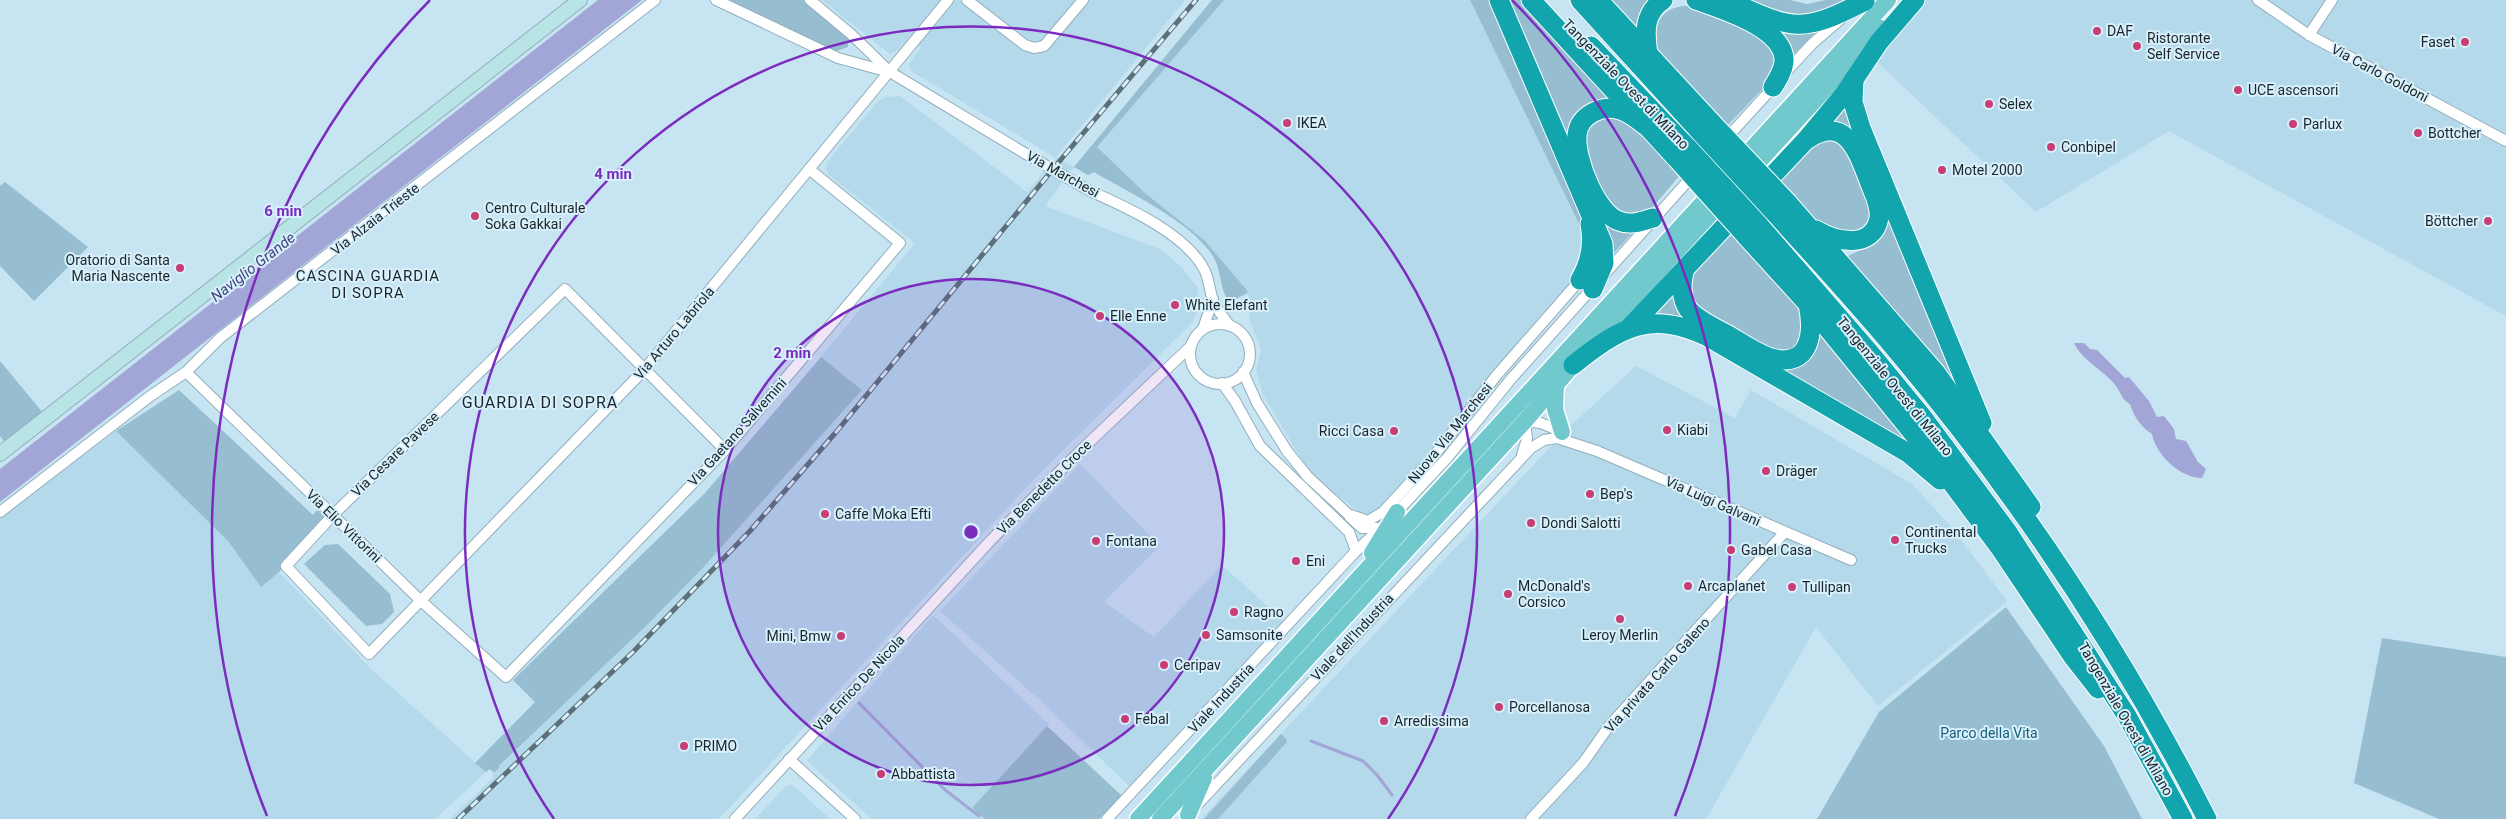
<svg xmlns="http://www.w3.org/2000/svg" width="2506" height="819" viewBox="0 0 2506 819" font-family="Roboto,sans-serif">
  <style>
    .built { fill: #b4d9eb }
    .green { fill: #96bdd0 }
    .water { fill: #a2a6d6 }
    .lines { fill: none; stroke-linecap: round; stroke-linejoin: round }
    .stream { stroke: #a2a6d6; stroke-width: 3 }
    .street-casing { stroke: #92aebb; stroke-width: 12 }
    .secondary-casing { stroke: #92aebb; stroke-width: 16 }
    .primary-casing { stroke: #fff; stroke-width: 19 }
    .highway-casing { stroke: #fff; stroke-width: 21 }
    .street { stroke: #fff; stroke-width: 10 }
    .secondary { stroke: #b8e4e6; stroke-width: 14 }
    .primary { stroke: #71c9ce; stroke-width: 16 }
    .highway { stroke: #13a5ad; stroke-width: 19 }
    .rail-casing { stroke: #5d7079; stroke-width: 5 }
    .rail { stroke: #d8f0fb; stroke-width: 3; stroke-dasharray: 9; stroke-linecap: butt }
    .street-bridge-casing { stroke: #92aebb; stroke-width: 12; stroke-linecap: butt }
    .highway-bridge-casing { stroke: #fff; stroke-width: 21; stroke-linecap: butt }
    .street-bridge { stroke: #fff; stroke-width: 10 }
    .highway-bridge { stroke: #13a5ad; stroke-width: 19 }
    .ring { fill: none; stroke: #7b2cbf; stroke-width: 2.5 }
    .poi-dot { fill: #c83d73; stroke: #d8f0fb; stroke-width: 2 }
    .labels { text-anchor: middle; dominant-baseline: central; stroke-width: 4; stroke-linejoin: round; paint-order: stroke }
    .poi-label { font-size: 14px; fill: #19252a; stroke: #d8f0fb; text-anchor: start }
    .street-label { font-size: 14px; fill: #19252a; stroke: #d8f0fb }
    .park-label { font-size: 14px; fill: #165d78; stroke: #d8f0fb }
    .water-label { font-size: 15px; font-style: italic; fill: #42427e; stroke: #d8f0fb }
    .neighbourhood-label { font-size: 15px; letter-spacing: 1px; fill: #19252a; stroke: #d8f0fb }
    .quarter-label { font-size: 16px; letter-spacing: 1px; fill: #19252a; stroke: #d8f0fb }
    .centre { fill: #7b2cbf; stroke: #d8f0fb; stroke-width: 2.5 }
    .ring-label { font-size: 15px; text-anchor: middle; font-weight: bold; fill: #7b2cbf; stroke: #d8f0fb; stroke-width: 4; stroke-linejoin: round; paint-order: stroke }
  </style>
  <rect width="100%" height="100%" fill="#c6e4f2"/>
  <g class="built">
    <polygon points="822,0 1185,0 1056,157 1074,167 1045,206 1162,250 1182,268 1197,287 1199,303 1193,322 1036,477 719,819 450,819 494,777 492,775 499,769 499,767 647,625 700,571 862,390 821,357 915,243 829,175 826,169 827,162 878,101 886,97 900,96 1027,192 1056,158 911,71 909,64 921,47 909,38 895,52 890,54"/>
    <polygon points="1224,0 1470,0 1584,234 1574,283 1456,425 1375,514 1363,515 1315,478 1305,465 1263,395 1256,370 1261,350 1249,318 1252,308 1246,289 1204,240 1146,194 1097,147"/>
    <polygon points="1925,0 2506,0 2506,316 2169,131 2036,212 1875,60"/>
    <polygon points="1636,366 1735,418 1751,390 1912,484 1952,528 2007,601 1878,706 1816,627 1706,819 1201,819 1568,428"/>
    <polygon points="116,431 228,541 261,586 279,572 369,667 486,772 435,819 0,819 0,519"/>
    <polygon points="1080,464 1160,546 1104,602 1154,637 1222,565 1285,622 1130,787 1042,702 940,611"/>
    <polygon points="933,615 1049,724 972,808 944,788 858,701"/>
    <polygon points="857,702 943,790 983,819 872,819 807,761"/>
    <polygon points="793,785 830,819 755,819 786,786"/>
  </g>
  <g class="green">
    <polygon points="725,0 803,0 848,37 848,47 837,51"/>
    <path d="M1212 0H1224L1097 147 1146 194 1204 240 1246 289 1248 293 1229 302C1219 288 1222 271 1213 256 1189 220 1131 194 1094 172L1088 175 1074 167Z"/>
    <polygon points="1470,0 1493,0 1587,233 1584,234"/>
    <polygon points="1506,0 1523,0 1618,102 1582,117 1594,202 1637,228 1611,256"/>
    <polygon points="1608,0 1661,0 1639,33"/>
    <polygon points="1713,0 1817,31 1792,56"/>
    <polygon points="1739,0 1790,0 1807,4 1826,0 1859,0 1804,20"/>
    <path d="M1689 6 1755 30 1779 49 1769 82 1726 127 1658 52C1650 27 1661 5 1689 6Z"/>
    <polygon points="1848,101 1959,391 1844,258 1875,243 1886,213 1830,126"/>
    <path d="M1614 116 1628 121 1680 175 1652 208 1631 217C1623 213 1609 208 1604 201 1599 193 1597 181 1593 172 1582 143 1576 124 1614 116Z"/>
    <polygon points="1841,139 1873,204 1867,231 1827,234 1776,180 1812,140"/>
    <polygon points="5,182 88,247 34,301 0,266 0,186"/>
    <polygon points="1729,228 1801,304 1808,338 1783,357 1693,308 1688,275"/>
    <polygon points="1675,290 1759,359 1808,360 1816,351 1821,334 1921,450 1681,319 1667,314 1651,313"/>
    <polygon points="821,357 862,390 700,571 647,625 499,766 499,768 494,773 490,769 486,772 475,763 535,702 513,680 705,493"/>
    <polygon points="0,361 43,413 4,441 0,436"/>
    <polygon points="179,390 313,515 318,509 326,517 279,572 261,587 228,541 116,431"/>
    <polygon points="338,544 390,594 394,612 382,624 366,626 304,564 325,545"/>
    <polygon points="2006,607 2104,746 2142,819 1817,819 1879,712"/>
    <polygon points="2382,638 2506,657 2506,819 2439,819 2354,783"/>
    <polygon points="1047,726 1122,796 1099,819 984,819 972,808"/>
    <polygon points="1281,734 1287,740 1286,743 1218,819 1204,819"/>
  </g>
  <g class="water">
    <polygon points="598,0 642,0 0,502 0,469"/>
    <path d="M2074 343H2084L2090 349 2097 350 2125 378 2129 377 2149 401 2157 417 2164 416 2174 429 2176 439 2186 441 2198 462 2206 469 2202 478C2180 478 2156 455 2152 434 2141 427 2134 417 2130 404 2122 400 2121 393 2116 386 2104 370 2082 361 2074 343Z"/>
  </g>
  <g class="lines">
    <g class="stream">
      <polyline points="859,703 944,789 979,816"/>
      <polyline points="1311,741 1363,761 1377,775 1392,795"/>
    </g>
    <defs>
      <g id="street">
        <polyline points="716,0 838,58 889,72"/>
        <polyline points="810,0 851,34 890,72 1026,154"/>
        <polyline points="967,0 1025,45 1034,48 1044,46 1083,0"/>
        <polyline points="2258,0 2309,35 2506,141"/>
        <polyline points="2309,35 2332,0"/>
        <polyline points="1785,73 1813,43 1841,19"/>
        <polyline points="1725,140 1776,84"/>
        <path d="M1090 191C1126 207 1187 234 1205 271 1209 280 1210 291 1213 301 1217 310 1224 318 1230 326"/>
        <circle cx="1220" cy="354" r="30"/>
        <polyline points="1203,329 1213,299"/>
        <polyline points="186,372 420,600 506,677 725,450 900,243 809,169"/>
        <polyline points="1243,372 1257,403 1287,451 1308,477 1348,514 1368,521 1383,512 1429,462 1496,376 1580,280"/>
        <polyline points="1222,383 1235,401 1260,446 1349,532 1356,551"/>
        <polyline points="1524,421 1541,423 1564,433"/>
        <polyline points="725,450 565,289 333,515 286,566 369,654 644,370 948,0"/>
        <polyline points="1522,455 1527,439 1525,421"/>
        <polyline points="0,512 149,397 186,372 220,338 655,0"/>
        <polyline points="1394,515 1447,458 1511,379 1695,173"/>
        <polyline points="1350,517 1362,528 1380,528"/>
        <polyline points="789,759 855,819"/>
        <polyline points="1197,805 1531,448 1544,440 1557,438 1597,451 1851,560"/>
        <polyline points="735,819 991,540 1080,451 1191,346"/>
        <polyline points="1107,819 1356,551 1384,525"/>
        <polyline points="1531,819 1583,763 1609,726 1784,533"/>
      </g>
      <polyline id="secondary" points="0,454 580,0"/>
      <g id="primary">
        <polyline points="1736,166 1888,0"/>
        <polyline points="1746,176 1881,28"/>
        <polyline points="1556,385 1555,409 1562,432"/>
        <polyline points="1372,553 1397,512"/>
        <polyline points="1188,815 1204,778"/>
        <polyline points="1138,819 1718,186"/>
        <polyline points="1160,819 1525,421 1573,365 1726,197"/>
      </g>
      <g id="highway">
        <polyline points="1499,0 1603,244 1604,263 1593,289"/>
        <polyline points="1531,0 1677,159"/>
        <polyline points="1580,0 1703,135"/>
        <path d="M1696 0C1721 9 1786 28 1784 62 1783 71 1778 79 1773 87"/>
        <path d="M1727 0C1791 29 1800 35 1865 1"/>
        <polyline points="1602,4 1713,124"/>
        <polyline points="1591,46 1689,149"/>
        <path d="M1648 54C1645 33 1643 14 1663 0"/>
        <polyline points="1854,79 1853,102 1861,128 1982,423"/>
        <path d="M1646 126C1638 120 1630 113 1620 110 1602 104 1579 115 1577 135 1575 159 1596 213 1619 221 1631 226 1642 221 1653 218"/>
        <path d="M1808 139C1846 114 1858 152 1869 181 1873 192 1881 206 1879 218 1873 250 1836 242 1816 230"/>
        <polyline points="1787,202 1936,373 2031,507"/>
        <path d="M1774 212C1817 260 1861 307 1902 357 2020 498 2124 655 2207 819"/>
        <polyline points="1758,224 1870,353 1921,415 2007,531 2127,716 2183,819"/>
        <polyline points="1746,236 1807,303 1934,459 2000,548 2073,657 2098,689"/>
        <path d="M1684 272C1681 283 1681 299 1688 309 1697 320 1717 329 1730 336 1743 344 1756 353 1771 358 1811 369 1814 332 1808 304"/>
        <path d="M1580 280C1590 263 1594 244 1590 224"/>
        <polyline points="1629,328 1805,141 1845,93 1879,42 1915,0"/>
        <path d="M1573 365C1620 328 1649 309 1708 337L1908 453 1940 480"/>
      </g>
    </defs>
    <use href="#street" class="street-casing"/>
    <use href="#secondary" class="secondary-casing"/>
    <use href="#primary" class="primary-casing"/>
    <use href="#highway" class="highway-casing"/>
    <use href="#street" class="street"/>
    <use href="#secondary" class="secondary"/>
    <use href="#primary" class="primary"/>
    <use href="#highway" class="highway"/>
    <defs>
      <polyline id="rail" points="458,819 633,652 750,531 837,431 1063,157 1196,0"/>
    </defs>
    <use href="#rail" class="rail-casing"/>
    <use href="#rail" class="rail"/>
    <defs>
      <polyline id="street-bridge" points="1026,154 1090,191"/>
      <g id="highway-bridge">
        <polyline points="1713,124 1787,202"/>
        <polyline points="1703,135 1774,212"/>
        <polyline points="1689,149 1758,224"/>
        <polyline points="1677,159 1746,236"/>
      </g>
    </defs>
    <use href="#street-bridge" class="street-bridge-casing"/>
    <use href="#highway-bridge" class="highway-bridge-casing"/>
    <use href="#street-bridge" class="street-bridge"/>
    <use href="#highway-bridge" class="highway-bridge"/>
  </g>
  <circle cx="971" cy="532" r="253" fill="#7b2cbf" fill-opacity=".12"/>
  <g class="ring">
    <circle cx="971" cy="532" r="253"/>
    <path d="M554 819A506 506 0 1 1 1388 819"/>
    <path d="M267 816A759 759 0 0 1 430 0M1512 0A759 759 0 0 1 1675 816"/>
  </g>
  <g class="poi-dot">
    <circle cx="2097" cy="31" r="5"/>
    <circle cx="2465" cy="42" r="5"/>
    <circle cx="2137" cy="46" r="5"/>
    <circle cx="2238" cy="90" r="5"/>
    <circle cx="1989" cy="104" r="5"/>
    <circle cx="1287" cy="123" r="5"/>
    <circle cx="2293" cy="124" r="5"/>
    <circle cx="2418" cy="133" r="5"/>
    <circle cx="2051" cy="147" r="5"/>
    <circle cx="1942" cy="170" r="5"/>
    <circle cx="475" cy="216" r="5"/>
    <circle cx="2488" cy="221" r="5"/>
    <circle cx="180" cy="268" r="5"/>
    <circle cx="1175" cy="305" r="5"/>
    <circle cx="1100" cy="316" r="5"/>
    <circle cx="1667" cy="430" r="5"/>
    <circle cx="1394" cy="431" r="5"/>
    <circle cx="1766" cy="471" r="5"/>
    <circle cx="1590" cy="494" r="5"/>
    <circle cx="825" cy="514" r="5"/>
    <circle cx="1531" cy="523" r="5"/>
    <circle cx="1895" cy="540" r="5"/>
    <circle cx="1096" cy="541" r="5"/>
    <circle cx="1731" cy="550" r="5"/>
    <circle cx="1296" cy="561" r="5"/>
    <circle cx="1688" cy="586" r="5"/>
    <circle cx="1792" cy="587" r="5"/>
    <circle cx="1508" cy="594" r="5"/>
    <circle cx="1234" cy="612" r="5"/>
    <circle cx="1620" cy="619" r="5"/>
    <circle cx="1206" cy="635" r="5"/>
    <circle cx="841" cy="636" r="5"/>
    <circle cx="1164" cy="665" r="5"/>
    <circle cx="1499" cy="707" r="5"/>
    <circle cx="1125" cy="719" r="5"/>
    <circle cx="1384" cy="721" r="5"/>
    <circle cx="684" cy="746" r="5"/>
    <circle cx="881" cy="774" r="5"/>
  </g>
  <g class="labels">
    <g class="poi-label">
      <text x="2107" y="31">DAF</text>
      <text x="2147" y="38">Ristorante<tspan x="2147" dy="16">Self Service</tspan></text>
      <text x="2455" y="42" text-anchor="end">Faset</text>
      <text x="2248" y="90">UCE ascensori</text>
      <text x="1999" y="104">Selex</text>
      <text x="1297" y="123">IKEA</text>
      <text x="2303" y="124">Parlux</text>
      <text x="2428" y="133">Bottcher</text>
      <text x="2061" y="147">Conbipel</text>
      <text x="1952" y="170">Motel 2000</text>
      <text x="485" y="208">Centro Culturale<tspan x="485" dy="16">Soka Gakkai</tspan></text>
      <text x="2478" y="221" text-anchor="end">Böttcher</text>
      <text x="170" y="260" text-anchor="end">Oratorio di Santa<tspan x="170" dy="16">Maria Nascente</tspan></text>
      <text x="1185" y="305">White Elefant</text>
      <text x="1110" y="316">Elle Enne</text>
      <text x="1677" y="430">Kiabi</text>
      <text x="1384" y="431" text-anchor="end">Ricci Casa</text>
      <text x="1776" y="471">Dräger</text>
      <text x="1600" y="494">Bep's</text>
      <text x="835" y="514">Caffe Moka Efti</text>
      <text x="1541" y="523">Dondi Salotti</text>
      <text x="1905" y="532">Continental<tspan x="1905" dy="16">Trucks</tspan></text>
      <text x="1106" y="541">Fontana</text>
      <text x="1741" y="550">Gabel Casa</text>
      <text x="1306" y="561">Eni</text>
      <text x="1518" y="586">McDonald's<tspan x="1518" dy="16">Corsico</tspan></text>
      <text x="1698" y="586">Arcaplanet</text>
      <text x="1802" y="587">Tullipan</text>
      <text x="1244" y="612">Ragno</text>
      <text x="1216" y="635">Samsonite</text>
      <text x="1620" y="635" text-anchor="middle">Leroy Merlin</text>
      <text x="831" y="636" text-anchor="end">Mini, Bmw</text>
      <text x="1174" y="665">Ceripav</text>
      <text x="1509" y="707">Porcellanosa</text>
      <text x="1135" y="719">Febal</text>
      <text x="1394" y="721">Arredissima</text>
      <text x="694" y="746">PRIMO</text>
      <text x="891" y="774">Abbattista</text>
    </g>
    <g class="street-label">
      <text transform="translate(2380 73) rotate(28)">Via Carlo Goldoni</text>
      <text transform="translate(1626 84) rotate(46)">Tangenziale Ovest di Milano</text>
      <text transform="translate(1063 174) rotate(29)">Via Marchesi</text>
      <text transform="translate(375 219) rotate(-38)">Via Alzaia Trieste</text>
      <text transform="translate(674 333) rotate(-50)">Via Arturo Labriola</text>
      <text transform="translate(1895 386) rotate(51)">Tangenziale Ovest di Milano</text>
      <text transform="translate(737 432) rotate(-48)">Via Gaetano Salvemini</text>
      <text transform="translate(1450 433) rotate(-51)">Nuova Via Marchesi</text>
      <text transform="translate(395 454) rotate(-44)">Via Cesare Pavese</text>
      <text transform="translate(1044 487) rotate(-45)">Via Benedetto Croce</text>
      <text transform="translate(1713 501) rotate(24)">Via Luigi Galvani</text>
      <text transform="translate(344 526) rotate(44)">Via Elio Vittorini</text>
      <text transform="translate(1352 637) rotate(-47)">Viale dell'Industria</text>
      <text transform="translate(1657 675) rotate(-48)">Via privata Carlo Galeno</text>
      <text transform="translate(859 683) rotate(-47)">Via Enrico De Nicola</text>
      <text transform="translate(1221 698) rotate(-47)">Viale Industria</text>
      <text transform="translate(2126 719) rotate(60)">Tangenziale Ovest di Milano</text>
    </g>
    <g class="park-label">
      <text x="1989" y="733">Parco della Vita</text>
    </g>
    <g class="water-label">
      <text transform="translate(253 267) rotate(-38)">Naviglio Grande</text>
    </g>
    <g class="neighbourhood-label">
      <text x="368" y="276">CASCINA GUARDIA<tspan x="368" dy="17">DI SOPRA</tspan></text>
    </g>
    <g class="quarter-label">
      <text x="540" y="402">GUARDIA DI SOPRA</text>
    </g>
  </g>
  <circle cx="971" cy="532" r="8" class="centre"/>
  <g class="ring-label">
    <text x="613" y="179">4 min</text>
    <text x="283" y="216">6 min</text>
    <text x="792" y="358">2 min</text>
  </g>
</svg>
